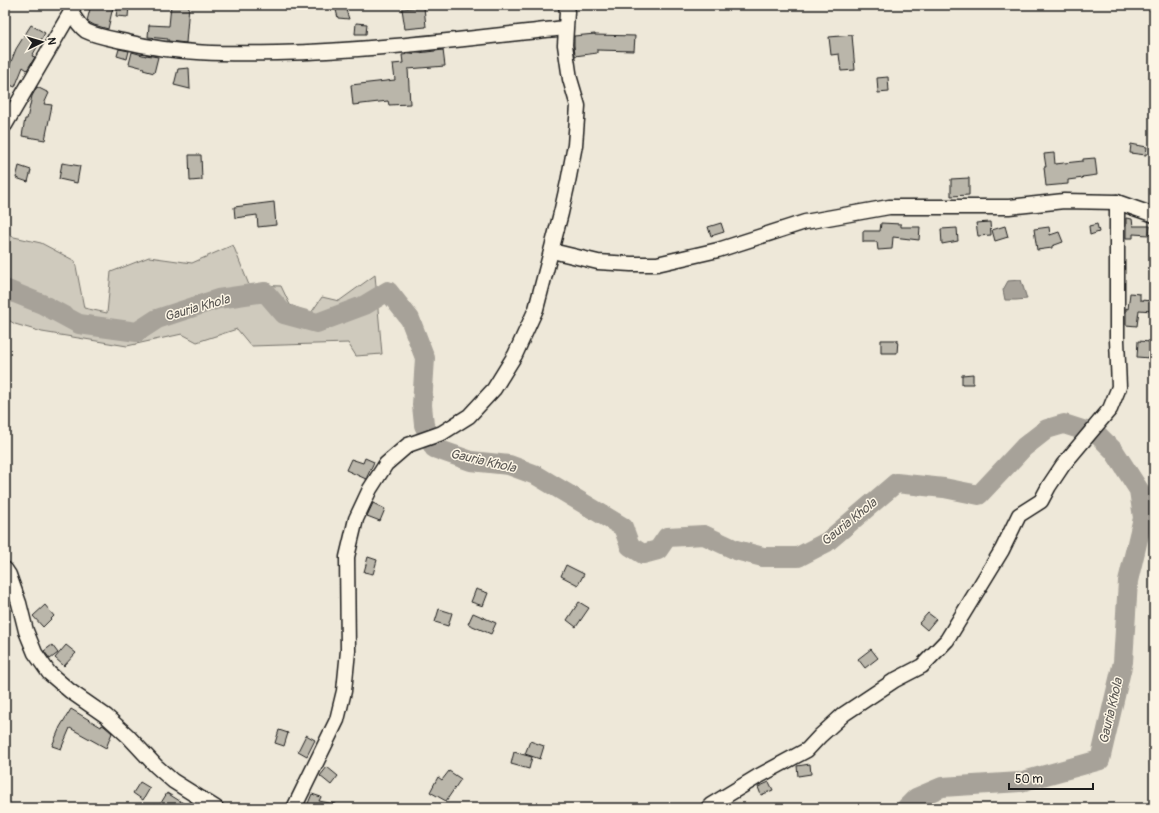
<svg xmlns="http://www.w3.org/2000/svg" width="1159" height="813" viewBox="0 0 1159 813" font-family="Pangolin,sans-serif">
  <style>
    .green { fill: #cfcabd; stroke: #76736c }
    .water { fill: #a7a299; stroke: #6f6c67 }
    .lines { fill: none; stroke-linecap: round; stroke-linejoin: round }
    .river { stroke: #a7a299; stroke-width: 20 }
    .building { fill: #bab6aa; stroke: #1c1c1c }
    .minor-casing { stroke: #1c1c1c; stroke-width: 17 }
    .minor { stroke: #fcf5e5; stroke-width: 14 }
    .labels { text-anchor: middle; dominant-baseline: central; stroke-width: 3; stroke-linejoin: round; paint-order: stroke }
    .water-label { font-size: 13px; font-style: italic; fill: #5b5854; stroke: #fcf5e5 }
  </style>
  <rect width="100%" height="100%" fill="#eee8d9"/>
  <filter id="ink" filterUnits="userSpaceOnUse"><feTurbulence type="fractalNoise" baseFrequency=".025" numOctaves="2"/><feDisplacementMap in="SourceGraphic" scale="8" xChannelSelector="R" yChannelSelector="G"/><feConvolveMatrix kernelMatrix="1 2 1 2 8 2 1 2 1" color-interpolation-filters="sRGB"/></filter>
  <g filter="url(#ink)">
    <polygon class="green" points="5,235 41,243 75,261 84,308 107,313 111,272 149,257 192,263 233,245 249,285 281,286 290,305 311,313 322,297 339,301 375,275 382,354 356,356 348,343 251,346 237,329 197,342 182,334 127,346 42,332 15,324 5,318"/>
    <polygon class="water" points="1021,280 1027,299 1016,300 1005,300 1003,290 1008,281"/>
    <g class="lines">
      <polyline class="river" points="5,289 42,304 79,324 137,332 157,319 218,299 265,292 284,314 317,323 365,305 388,291 410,319 425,358 422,405 424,425 434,448 471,461 509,465 536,475 623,527 630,546 643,554 658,550 667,537 704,535 736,550 763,557 798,557 827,542 896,483 944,488 979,495 1024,447 1047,429 1064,424 1098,435 1114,451 1139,490 1143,518 1128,581 1123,662 1100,760 1020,782 942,787 916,798 906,808"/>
    </g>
    <g class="building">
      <polygon points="91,5 103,5 113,7 108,29 94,25 87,21"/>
      <polygon points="118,5 129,6 128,17 116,16"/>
      <polygon points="171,5 189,5 186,43 168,41 168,39 148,37 149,25 169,26"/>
      <polygon points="345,7 349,19 338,18 336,10"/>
      <polygon points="424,7 426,27 405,29 402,9"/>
      <polygon points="356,23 367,24 366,34 355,34"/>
      <polygon points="31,25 45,33 32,56 35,57 27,70 23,67 15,87 5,83 5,66 9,67 16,49"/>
      <polygon points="595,34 595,35 635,36 634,51 597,50 597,53 575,56 574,45 574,36"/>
      <polygon points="852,35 855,70 841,71 839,54 831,55 829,37"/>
      <polygon points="119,49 129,51 127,59 117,56"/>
      <polygon points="443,50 445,66 408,69 410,104 389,105 388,101 353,105 351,85 395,80 393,64 403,63 402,55"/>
      <polygon points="132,52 146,56 146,55 158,57 154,73 143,70 144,68 129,64"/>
      <polygon points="189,68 190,89 174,85 178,69"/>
      <polygon points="888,77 889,92 878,93 877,78"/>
      <polygon points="37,87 49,93 44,104 52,105 45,140 22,136 25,119 27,119 32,96"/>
      <polygon points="1131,144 1147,147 1146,155 1130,153"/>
      <polygon points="1054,153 1055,164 1083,161 1083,159 1095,158 1097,175 1082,177 1083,178 1068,180 1068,184 1046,186 1044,167 1046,167 1044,154"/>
      <polygon points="189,155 201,155 202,180 190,181"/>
      <polygon points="62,163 80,166 77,183 59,179"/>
      <polygon points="19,166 31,170 28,182 16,178"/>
      <polygon points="969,178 969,195 951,196 951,179"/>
      <polygon points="274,202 276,225 258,227 257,215 235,218 234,207"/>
      <polygon points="1126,218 1132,219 1133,226 1150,226 1149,235 1133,234 1133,238 1126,238"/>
      <polygon points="990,222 991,235 978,236 976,223"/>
      <polygon points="721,223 724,232 711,236 708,227"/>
      <polygon points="881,223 901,224 901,227 920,227 919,240 893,237 892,249 878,250 877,242 863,242 863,231 880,231"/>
      <polygon points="1097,224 1099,232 1090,235 1089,226"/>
      <polygon points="1005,226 1008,237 995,241 992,230"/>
      <polygon points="1049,227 1050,235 1059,232 1063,242 1052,246 1052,248 1037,250 1034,229"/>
      <polygon points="957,228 958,241 942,244 941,229"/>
      <polygon points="1130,293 1140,294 1140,300 1153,301 1152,311 1139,310 1137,326 1126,325 1126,308 1128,309"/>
      <polygon points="881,340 898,340 897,353 881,353"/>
      <polygon points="1138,341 1151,342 1150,358 1137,357"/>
      <polygon points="973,374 973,384 962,384 962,375"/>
      <polygon points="365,458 374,462 366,479 346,470 351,459 363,463"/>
      <polygon points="373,503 385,509 380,521 367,516"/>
      <polygon points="368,557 377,560 373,574 364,572"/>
      <polygon points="566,565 584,574 578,585 561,576"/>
      <polygon points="476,589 488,593 483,606 471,602"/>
      <polygon points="579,602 589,608 576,627 567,620"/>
      <polygon points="45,605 54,616 43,627 33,616"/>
      <polygon points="439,609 452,613 448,626 435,622"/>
      <polygon points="473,613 496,623 491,634 468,624"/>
      <polygon points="928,613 936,619 927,630 919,623"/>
      <polygon points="52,645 58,653 50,659 44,651"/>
      <polygon points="66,645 76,653 64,666 55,658"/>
      <polygon points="871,649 878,658 865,668 858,659"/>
      <polygon points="71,709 101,727 102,725 104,726 112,733 106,748 70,728 61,749 52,746 60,727"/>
      <polygon points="279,730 288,733 284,746 275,743"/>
      <polygon points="306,735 315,740 307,756 298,751"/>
      <polygon points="530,741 544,746 540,759 525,754"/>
      <polygon points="514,752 532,757 529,769 511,764"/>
      <polygon points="810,764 811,774 798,776 797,766"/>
      <polygon points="327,767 338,776 331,785 320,776"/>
      <polygon points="449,771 461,779 446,801 430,792 438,777 442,780"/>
      <polygon points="140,782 150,788 143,800 133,793"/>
      <polygon points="769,782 773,790 761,795 758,787"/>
      <polygon points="167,793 191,808 158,808"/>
      <polygon points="312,794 321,797 319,801 335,804 335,808 306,808"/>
    </g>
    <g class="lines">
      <defs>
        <g id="minor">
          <path d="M71 12C75 19 79 26 86 31 98 37 114 39 127 42 176 54 227 54 277 53 373 51 470 38 565 28"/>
          <polyline points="5,125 75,5"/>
          <polyline points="552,251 598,262 631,264 657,264 718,250 805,222 889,207 1009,207 1064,201 1117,202 1154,215"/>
          <polyline points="5,569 9,575 19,603 26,631 35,653 49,673 70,691 106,716 128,736 156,766 173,781 216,808"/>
          <polyline points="294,808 337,720 344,691 348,651 347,557 356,519 370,489 386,464 408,445 442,433 469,416 494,389 515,355 536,309 561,213 568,182 575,145 578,106 570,79 565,45 567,12 566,5"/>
          <polyline points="708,808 711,805 757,777 807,750 820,736 844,714 895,680 922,666 947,640 1002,550 1019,515 1041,501 1049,486 1063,465 1110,409 1119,387 1117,340 1117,202"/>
        </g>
      </defs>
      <use href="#minor" class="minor-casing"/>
      <use href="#minor" class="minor"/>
    </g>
  </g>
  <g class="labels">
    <g class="water-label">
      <text transform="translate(197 308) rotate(-16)">Gauria Khola</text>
      <text transform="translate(483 461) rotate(13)">Gauria Khola</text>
      <text transform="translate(849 522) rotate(-39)">Gauria Khola</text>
      <text transform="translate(1111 711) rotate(-77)">Gauria Khola</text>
    </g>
  </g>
  <rect width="1159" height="813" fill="none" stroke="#fcf5e5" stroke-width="20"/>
  <rect x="10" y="10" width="1139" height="793" fill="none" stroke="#1c1c1c" stroke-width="1.5" filter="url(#ink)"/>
  <g transform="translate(42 42) rotate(85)" stroke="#fcf5e5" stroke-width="3" paint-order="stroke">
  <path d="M0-3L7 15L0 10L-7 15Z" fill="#1c1c1c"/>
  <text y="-6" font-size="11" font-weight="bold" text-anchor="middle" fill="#1c1c1c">N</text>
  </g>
  <path d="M1009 783v6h84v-6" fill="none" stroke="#1c1c1c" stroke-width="2"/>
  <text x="1015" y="783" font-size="12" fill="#1c1c1c" stroke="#fcf5e5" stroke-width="3" paint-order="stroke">50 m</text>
</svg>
